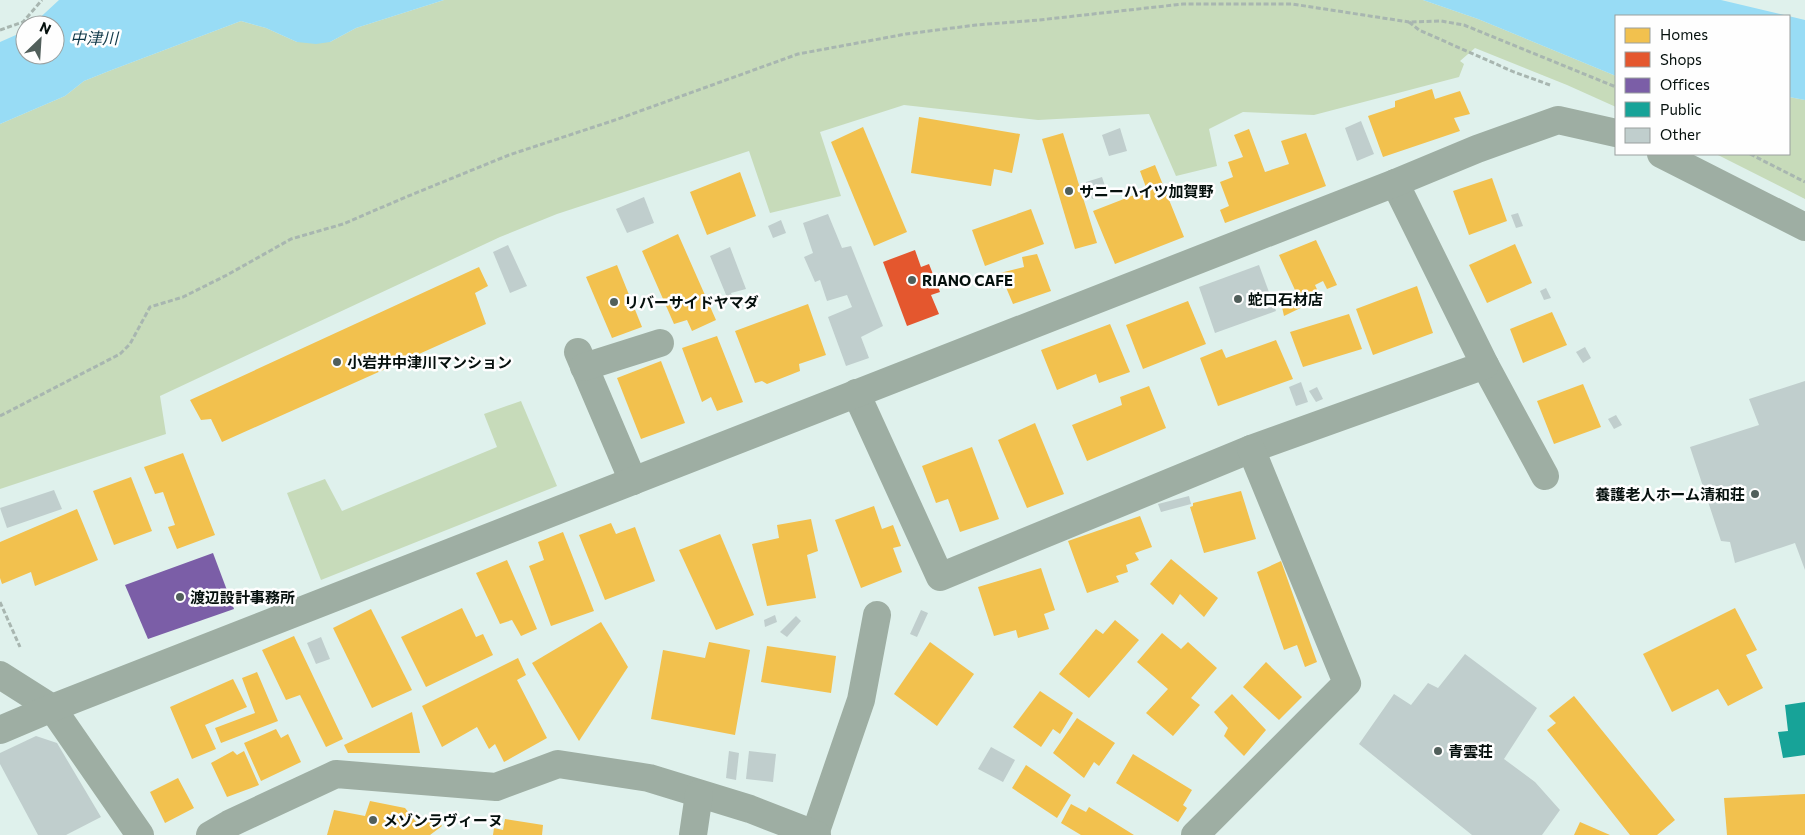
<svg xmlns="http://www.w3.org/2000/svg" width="1805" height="835" viewBox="0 0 1805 835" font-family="Commissioner,'Noto Sans JP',sans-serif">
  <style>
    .green { fill: #c7dbba }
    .water { fill: #98dcf5 }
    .homes { fill: #f2c14e }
    .shops { fill: #e4572e }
    .offices { fill: #7b5ea7 }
    .public { fill: #17a398 }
    .building { fill: #c0cecd }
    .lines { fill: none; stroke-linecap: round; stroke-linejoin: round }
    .path { stroke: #a8b6b0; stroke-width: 3; stroke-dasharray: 5 2.5; stroke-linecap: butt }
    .minor { stroke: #9eaea3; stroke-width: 28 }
    .poi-dot { fill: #515f5b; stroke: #fefefe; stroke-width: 2 }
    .labels { text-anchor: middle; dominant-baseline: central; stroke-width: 5; stroke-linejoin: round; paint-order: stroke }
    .poi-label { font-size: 15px; font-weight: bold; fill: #05100d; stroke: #fefefe; text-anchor: start }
    .water-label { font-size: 16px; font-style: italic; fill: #0f3848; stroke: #fefefe }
  </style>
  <rect width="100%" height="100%" fill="#dff1ec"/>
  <g class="green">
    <polygon points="444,0 1423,0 1478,19 1616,76 1616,107 1567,85 1475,48 1460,61 1464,64 1459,77 1314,115 1243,112 1209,129 1217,166 1176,176 1149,114 1038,120 904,105 820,132 841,196 770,213 749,151 557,214 500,237 160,396 166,434 0,489 0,124 65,96 84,81 109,71 241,21 266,28 297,42 330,42 356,28"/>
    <polygon points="1789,97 1805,100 1805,199 1716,154 1789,154"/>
    <polygon points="521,401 557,486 321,580 287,493 325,479 342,511 497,447 484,414"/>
  </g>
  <g class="water">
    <polygon points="59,0 444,0 356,28 330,42 316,44 297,42 266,28 241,21 109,71 84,81 65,96 0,124 0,42 25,31 25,55 55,55 55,25 32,25"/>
    <polygon points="1423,0 1721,0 1805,20 1805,100 1789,97 1789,16 1616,16 1616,76 1478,19"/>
  </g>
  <g class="homes">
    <polygon points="1432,89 1435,99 1460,91 1470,114 1454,118 1460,131 1383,157 1368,116 1395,107 1395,101"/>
    <polygon points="919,117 1020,134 1012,173 994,169 991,186 911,173"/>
    <polygon points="863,127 907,232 874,246 831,142"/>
    <polygon points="1249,129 1265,172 1289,164 1281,141 1306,133 1326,186 1225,223 1220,210 1229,206 1220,182 1233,177 1228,162 1243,157 1234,135"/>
    <polygon points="1063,133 1097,243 1075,249 1042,139"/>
    <polygon points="1155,165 1184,237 1115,264 1093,211 1147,190 1140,171"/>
    <polygon points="740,172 756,216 707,235 690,192"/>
    <polygon points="1492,178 1507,221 1469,235 1453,191"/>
    <polygon points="1031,209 1044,244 985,266 972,230"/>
    <polygon points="678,234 716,320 692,331 687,320 674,324 642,251"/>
    <polygon points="1316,240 1337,285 1327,289 1323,281 1315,285 1321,298 1284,316 1282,307 1300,301 1279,255"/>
    <polygon points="1515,244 1532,283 1487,303 1469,265"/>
    <polygon points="1037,254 1051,291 1013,304 1000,273 1024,267 1022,257"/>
    <polygon points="617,265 642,327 612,338 586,277"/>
    <polygon points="479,267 488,286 475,293 486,324 222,442 211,419 201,420 190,400"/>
    <polygon points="1417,286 1433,333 1373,355 1356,309"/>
    <polygon points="1188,301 1206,344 1143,369 1126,325"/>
    <polygon points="808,304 826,355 799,364 800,371 767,384 762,381 755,383 735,331"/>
    <polygon points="1552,312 1567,345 1523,363 1510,329"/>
    <polygon points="1349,314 1362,349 1303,367 1290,332"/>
    <polygon points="1110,324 1130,372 1099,383 1096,374 1057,390 1041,350"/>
    <polygon points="717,336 743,402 717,411 711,397 702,402 682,348"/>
    <polygon points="1276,340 1293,379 1218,406 1200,358 1222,349 1226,358"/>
    <polygon points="661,361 685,423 641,439 617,378"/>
    <polygon points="1583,384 1601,427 1554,444 1537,401"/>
    <polygon points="1149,386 1166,428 1087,461 1072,425 1122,405 1120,397"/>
    <polygon points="1035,423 1064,494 1027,508 998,440"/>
    <polygon points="972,447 999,519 960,532 948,499 936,503 922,466"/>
    <polygon points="183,453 215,535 177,549 168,527 175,525 163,492 155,494 144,467"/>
    <polygon points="131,477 152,531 114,545 93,491"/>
    <polygon points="1241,491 1256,539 1204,553 1190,507 1193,506 1193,503"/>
    <polygon points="874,506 882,529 893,525 901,546 893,548 902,572 861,588 835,520"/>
    <polygon points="77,509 98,560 35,586 31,572 2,584 0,578 0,542"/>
    <polygon points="1140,516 1152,547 1135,553 1139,560 1126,565 1128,572 1116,576 1119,582 1087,593 1068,541"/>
    <polygon points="811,519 818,551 807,555 816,598 767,606 752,544 779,538 777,525"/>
    <polygon points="611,523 616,534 635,527 655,581 605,600 579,535"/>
    <polygon points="563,532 594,611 551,626 529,566 544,560 538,542"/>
    <polygon points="720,534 754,615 716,630 679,550"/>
    <polygon points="1171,559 1218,598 1204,617 1180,594 1173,605 1150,584"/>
    <polygon points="507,560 537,629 521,636 512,620 500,624 476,573"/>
    <polygon points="1281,561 1317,662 1305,667 1297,645 1284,650 1257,572"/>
    <polygon points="1041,568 1055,610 1044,614 1049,629 1018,638 1016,630 994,636 978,587"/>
    <polygon points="462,608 476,637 483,634 493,655 426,687 401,637"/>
    <polygon points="1735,608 1757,650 1746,655 1763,688 1728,706 1718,689 1672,712 1643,654"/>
    <polygon points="371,609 412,690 372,708 333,628"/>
    <polygon points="1115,620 1139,640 1089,698 1059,674 1096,629 1103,634"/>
    <polygon points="601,622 628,667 579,741 532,663"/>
    <polygon points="1162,633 1181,649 1188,642 1217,668 1191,698 1200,705 1173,736 1146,713 1168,689 1137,662"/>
    <polygon points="294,636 343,739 326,747 300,695 286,700 262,650"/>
    <polygon points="709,642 750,650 735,735 651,719 663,650 705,658"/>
    <polygon points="930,642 974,674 937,726 894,694"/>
    <polygon points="767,646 836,656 831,693 761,682"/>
    <polygon points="518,658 526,675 517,680 547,738 504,762 495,744 489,749 477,727 442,747 422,706"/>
    <polygon points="1266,662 1302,697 1279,720 1243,687"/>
    <polygon points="257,672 278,721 221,743 215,728 255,713 242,678"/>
    <polygon points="233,679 247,707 205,725 216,749 192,759 170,707"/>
    <polygon points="1040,691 1073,713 1060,734 1053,729 1041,747 1013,727"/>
    <polygon points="1232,694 1266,730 1244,756 1224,736 1228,728 1214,712"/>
    <polygon points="1574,696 1675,820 1657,835 1630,835 1547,730 1556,723 1549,716"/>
    <polygon points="412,712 420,753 348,753 344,745"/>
    <polygon points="1077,718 1115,743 1099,766 1094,762 1084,778 1053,753"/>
    <polygon points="276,729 281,738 288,734 301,762 261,781 244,743"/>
    <polygon points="233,751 237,755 244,751 259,785 227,797 211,763"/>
    <polygon points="1133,754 1192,790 1183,805 1187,808 1178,822 1116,783"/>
    <polygon points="1026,765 1071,795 1057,818 1012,788"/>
    <polygon points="178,778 194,808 165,823 150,792"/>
    <polygon points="1805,794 1805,835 1727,835 1724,798"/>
    <polygon points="370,801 405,808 417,823 432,814 442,826 430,835 327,835 334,810 365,816"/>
    <polygon points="1071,804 1086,812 1089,807 1134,835 1081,835 1061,823"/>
    <polygon points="505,819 543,825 542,835 493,835 494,828 503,830"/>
    <polygon points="1580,822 1610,835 1574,835"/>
  </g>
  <polygon class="shops" points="915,250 921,267 929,264 940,292 931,295 939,314 907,326 883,262"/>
  <polygon class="offices" points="213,553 234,609 148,639 125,585"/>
  <polygon class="public" points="1805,702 1805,755 1783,758 1778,732 1788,731 1785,705"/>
  <g class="building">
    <polygon points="1361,121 1374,154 1357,161 1345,128"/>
    <polygon points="1120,128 1127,151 1109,156 1102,135"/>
    <polygon points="1102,177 1108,195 1092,199 1086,182"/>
    <polygon points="644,197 654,223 627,233 616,209"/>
    <polygon points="1518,213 1523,226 1516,228 1511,215"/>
    <polygon points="828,214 842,248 851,246 883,326 861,337 869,358 846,366 828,317 852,307 847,295 827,301 820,280 815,282 804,257 813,253 803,223"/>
    <polygon points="781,220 786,233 773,238 768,226"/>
    <polygon points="508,245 527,286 510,293 493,252"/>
    <polygon points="730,247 746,289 731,293 734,301 729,302 710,256"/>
    <polygon points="1259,265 1276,311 1215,333 1199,287"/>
    <polygon points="1546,288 1551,298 1544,300 1540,291"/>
    <polygon points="1585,347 1591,358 1583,363 1576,352"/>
    <polygon points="1805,381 1805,570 1795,543 1735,563 1730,542 1721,541 1690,447 1759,425 1749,399"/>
    <polygon points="1301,382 1308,402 1296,406 1289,387"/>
    <polygon points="1317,387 1323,399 1316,402 1309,391"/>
    <polygon points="1616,415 1622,425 1614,429 1608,419"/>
    <polygon points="54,490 62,509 7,528 0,508"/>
    <polygon points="1189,496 1191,504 1161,512 1158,504"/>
    <polygon points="921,610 928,613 917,637 910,634"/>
    <polygon points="775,615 777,622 765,627 764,620"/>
    <polygon points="796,616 801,621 787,637 780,632"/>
    <polygon points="321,637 330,659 316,664 307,643"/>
    <polygon points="1465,654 1537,708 1504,759 1535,782 1560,810 1542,835 1472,835 1359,744 1394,694 1411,705 1428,683 1438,688"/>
    <polygon points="36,736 57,743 101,817 66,835 38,835 0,764 0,753"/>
    <polygon points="991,747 1015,760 1003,782 978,769"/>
    <polygon points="729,751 739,753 736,780 726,778"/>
    <polygon points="749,751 776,754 773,782 746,779"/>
  </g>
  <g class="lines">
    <g class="path">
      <polyline points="0,30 23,22 42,0"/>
      <polyline points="1550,85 1514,72 1419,30 1409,22 1441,21 1464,25 1616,87"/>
      <polyline points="1750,154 1805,182"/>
      <polyline points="0,416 120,354 130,344 150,307 183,297 227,275 291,239 343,224 406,197 509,155 618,119 798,54 906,34 976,25 1039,20 1183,4 1292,4 1409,22"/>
      <polyline points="0,602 20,647"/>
    </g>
    <g class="minor">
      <polyline points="1661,154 1805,227"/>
      <polyline points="578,352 633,481"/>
      <polyline points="1485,365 1545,476"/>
      <polyline points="584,367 660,343"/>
      <polyline points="856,393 940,577 1251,449 1485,365 1395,183"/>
      <polyline points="0,675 52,708 140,835"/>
      <polyline points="0,730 52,708 1395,183 1477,149 1558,120 1616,133"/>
      <polyline points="815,834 861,700 877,615"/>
      <polyline points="210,835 229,824 336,774 496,787 558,764 649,778 750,809 817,835"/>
      <polyline points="693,835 699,794"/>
      <polyline points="1195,835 1347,683 1251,449"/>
    </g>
  </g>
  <g class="poi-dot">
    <circle cx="1069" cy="191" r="5"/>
    <circle cx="912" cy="280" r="5"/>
    <circle cx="1238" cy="299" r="5"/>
    <circle cx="614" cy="302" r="5"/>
    <circle cx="337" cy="362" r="5"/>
    <circle cx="1755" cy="494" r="5"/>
    <circle cx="180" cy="597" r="5"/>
    <circle cx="1438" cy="751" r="5"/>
    <circle cx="373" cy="820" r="5"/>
  </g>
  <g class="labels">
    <g class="poi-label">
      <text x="1079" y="191">サニーハイツ加賀野</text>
      <text x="922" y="280">RIANO CAFE</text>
      <text x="1248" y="299">蛇口石材店</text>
      <text x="624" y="302">リバーサイドヤマダ</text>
      <text x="347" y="362">小岩井中津川マンション</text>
      <text x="1745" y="494" text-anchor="end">養護老人ホーム清和荘</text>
      <text x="190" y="597">渡辺設計事務所</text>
      <text x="1448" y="751">青雲荘</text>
      <text x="383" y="820">メゾンラヴィーヌ</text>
    </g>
    <g class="water-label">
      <text x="94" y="37">中津川</text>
    </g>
  </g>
  <rect x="1615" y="15" width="175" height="140" fill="#fefefe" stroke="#9a9f9e"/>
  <rect x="1625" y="28" width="25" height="15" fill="#f2c14e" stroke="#9a9f9e"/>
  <text x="1660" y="40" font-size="15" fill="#05100d">Homes</text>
  <rect x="1625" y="52" width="25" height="15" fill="#e4572e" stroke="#9a9f9e"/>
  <text x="1660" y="65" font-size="15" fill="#05100d">Shops</text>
  <rect x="1625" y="78" width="25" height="15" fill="#7b5ea7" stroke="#9a9f9e"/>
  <text x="1660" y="90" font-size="15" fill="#05100d">Offices</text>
  <rect x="1625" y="102" width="25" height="15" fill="#17a398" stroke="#9a9f9e"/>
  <text x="1660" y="115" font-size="15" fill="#05100d">Public</text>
  <rect x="1625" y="128" width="25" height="15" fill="#c0cecd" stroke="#9a9f9e"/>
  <text x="1660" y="140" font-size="15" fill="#05100d">Other</text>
  <g transform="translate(40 40) rotate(25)"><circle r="24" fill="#fefefe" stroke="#9a9f9e"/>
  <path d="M0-4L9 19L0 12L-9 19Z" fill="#515f5b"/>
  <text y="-8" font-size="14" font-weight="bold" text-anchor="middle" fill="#05100d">N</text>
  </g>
</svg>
